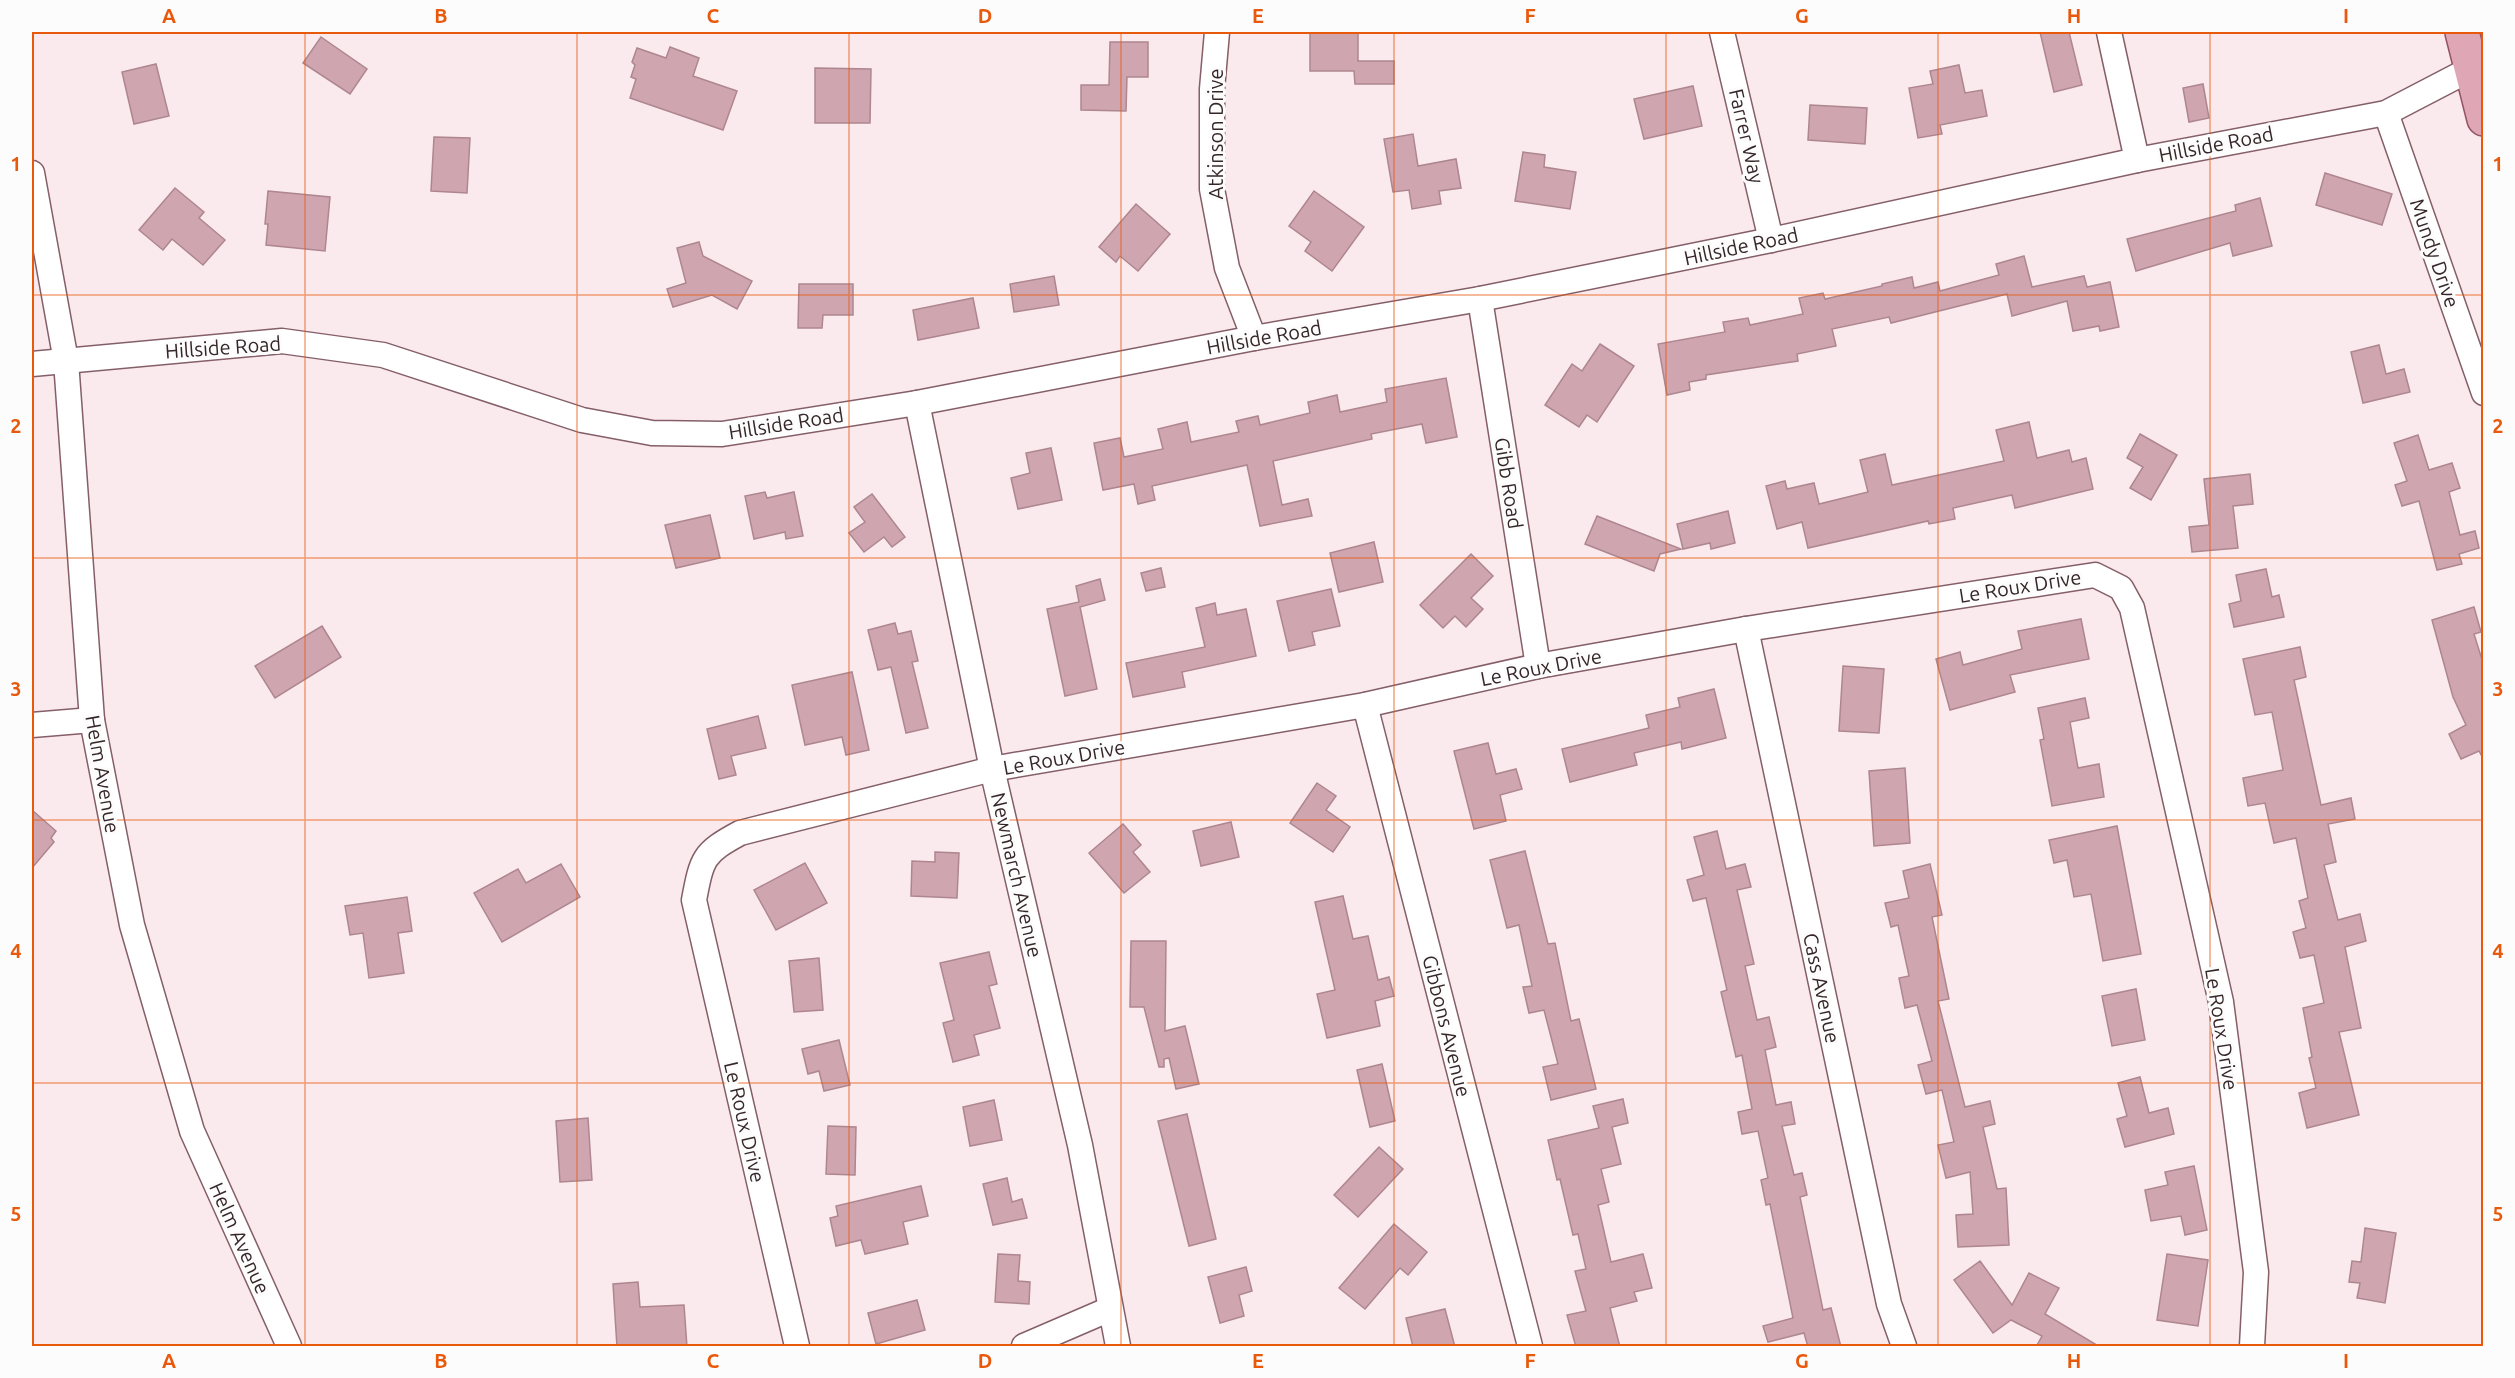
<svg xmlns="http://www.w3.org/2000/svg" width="2515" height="1378" viewBox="0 0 2515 1378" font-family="Ubuntu,sans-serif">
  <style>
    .building { fill: #cfa6b0; stroke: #ae868f; stroke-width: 1.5 }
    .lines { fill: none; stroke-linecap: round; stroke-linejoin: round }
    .street-casing { stroke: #845f68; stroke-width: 27 }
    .primary-casing { stroke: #965365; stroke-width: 36 }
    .street { stroke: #fff; stroke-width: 24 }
    .primary { stroke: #dfa6b6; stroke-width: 33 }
    .grid { fill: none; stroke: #e8590c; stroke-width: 1.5; stroke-opacity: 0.55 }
    .labels { text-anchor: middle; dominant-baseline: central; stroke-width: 6; stroke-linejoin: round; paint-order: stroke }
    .street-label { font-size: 20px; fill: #352629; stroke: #fcfcfc }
    .neatline { fill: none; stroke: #e8590c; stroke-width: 2 }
    .grid-label { font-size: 20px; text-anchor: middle; font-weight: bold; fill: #e8590c }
  </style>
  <rect width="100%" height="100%" fill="#fbeaed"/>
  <g class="building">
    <polygon points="1310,32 1358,32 1358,61 1394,61 1394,84 1355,84 1354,71 1310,71"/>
    <polygon points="2040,32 2069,32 2082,85 2054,92"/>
    <polygon points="321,37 367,69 350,94 303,63"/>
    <polygon points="1110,42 1148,42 1148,77 1127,77 1126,111 1081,110 1081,85 1109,85"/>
    <polygon points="670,47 699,58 693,76 737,91 723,130 630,98 636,79 631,77 635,65 632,62 637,48 666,58"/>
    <polygon points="156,64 169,116 134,124 122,72"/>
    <polygon points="1959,65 1965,93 1982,90 1987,116 1940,125 1942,134 1918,138 1909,88 1933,84 1930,71"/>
    <polygon points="815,68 871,69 870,123 815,123"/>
    <polygon points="2203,84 2209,118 2189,122 2183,88"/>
    <polygon points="1693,86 1702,126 1644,139 1634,99"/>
    <polygon points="1810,105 1867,108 1865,144 1808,140"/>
    <polygon points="1413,134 1418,166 1456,159 1461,188 1439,191 1441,204 1412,209 1409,190 1393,192 1384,139"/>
    <polygon points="434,137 470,138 467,193 431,191"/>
    <polygon points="1523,152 1545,155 1544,167 1576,172 1570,209 1515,201"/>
    <polygon points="2325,173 2392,194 2382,225 2316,205"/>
    <polygon points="175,188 204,212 199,218 225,240 203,265 172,239 163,250 139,230"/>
    <polygon points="268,191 330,197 325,251 266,245 268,224 265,224"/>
    <polygon points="1314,191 1364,227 1332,271 1305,251 1311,242 1289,226"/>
    <polygon points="2260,198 2272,246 2233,256 2230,243 2136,271 2127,239 2236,211 2235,205"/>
    <polygon points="1136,204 1170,234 1138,271 1120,256 1116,262 1099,247"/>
    <polygon points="699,242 703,256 752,281 737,309 712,295 673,307 667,289 686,283 677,248"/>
    <polygon points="2024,256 2032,287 2084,276 2087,287 2110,282 2119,327 2100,331 2099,326 2073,331 2067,301 2012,316 2007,294 1891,323 1889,317 1832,329 1836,346 1797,354 1798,361 1706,375 1706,379 1689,382 1690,390 1667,395 1658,344 1725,332 1723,322 1748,318 1750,325 1803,314 1799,298 1823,293 1825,299 1882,286 1882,284 1912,277 1914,288 1938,282 1940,291 1999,275 1996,264"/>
    <polygon points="1054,276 1059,305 1014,312 1010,284"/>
    <polygon points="799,284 853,284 853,315 823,315 822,328 798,328"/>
    <polygon points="973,298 979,328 918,340 913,310"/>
    <polygon points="1600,344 1634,366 1597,422 1587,415 1579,427 1545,405 1572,364 1582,371"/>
    <polygon points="2379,345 2386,374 2404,369 2410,392 2363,403 2351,352"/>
    <polygon points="1446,378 1457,437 1426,443 1422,424 1371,434 1372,439 1273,461 1282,505 1308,499 1312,516 1260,526 1247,465 1152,486 1155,500 1138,504 1134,484 1103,490 1094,443 1120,438 1124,457 1163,449 1158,429 1187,422 1191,442 1239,432 1236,421 1258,416 1260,425 1310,413 1308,402 1337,395 1340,412 1387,402 1385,389"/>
    <polygon points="2029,422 2037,458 2069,450 2072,462 2086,458 2093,489 2015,508 2012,495 1953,508 1955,519 1929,524 1928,521 1808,548 1802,522 1777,529 1766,486 1785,481 1787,489 1814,483 1819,504 1868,492 1860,460 1885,454 1892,485 2004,461 1996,430"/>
    <polygon points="2140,434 2177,455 2151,500 2130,488 2143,467 2127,458"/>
    <polygon points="2418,435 2429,470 2452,463 2460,488 2449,492 2460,535 2475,531 2479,548 2459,554 2462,564 2437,570 2419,501 2402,506 2395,485 2407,481 2394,443"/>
    <polygon points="1051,448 1062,500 1018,509 1011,478 1030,473 1026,453"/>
    <polygon points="2250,474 2253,504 2233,506 2238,548 2192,552 2189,527 2209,525 2204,479"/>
    <polygon points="765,492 767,498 794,492 803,536 786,539 785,532 754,539 745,496"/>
    <polygon points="872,494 905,537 892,547 884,537 864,552 849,533 865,522 854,507"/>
    <polygon points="1728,511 1735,543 1711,549 1710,543 1683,549 1677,524"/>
    <polygon points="710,515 720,558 676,568 665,525"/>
    <polygon points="1597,516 1681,549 1660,554 1654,571 1585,544"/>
    <polygon points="1374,542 1383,582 1339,592 1330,553"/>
    <polygon points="1471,554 1493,576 1471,598 1483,609 1466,627 1455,616 1443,628 1420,605"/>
    <polygon points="1161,568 1165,587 1146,591 1141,573"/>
    <polygon points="2266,569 2272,597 2279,595 2284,617 2234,627 2229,604 2241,601 2236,575"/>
    <polygon points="1100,579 1105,600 1080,607 1097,689 1065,696 1047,609 1079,602 1076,586"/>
    <polygon points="1331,589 1340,626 1312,632 1315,645 1289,651 1277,601"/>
    <polygon points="1215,603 1217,615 1246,609 1256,656 1182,672 1185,687 1133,697 1126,663 1205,647 1196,608"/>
    <polygon points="2474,607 2481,632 2474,634 2484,666 2484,760 2479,751 2461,759 2449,734 2466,725 2453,697 2432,620"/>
    <polygon points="2081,619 2089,659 2010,675 2015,692 1950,710 1936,659 1960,652 1963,665 2022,649 2018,631"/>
    <polygon points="895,623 898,634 911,631 918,661 912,662 928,728 906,733 891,667 878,670 868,630"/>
    <polygon points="322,626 341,657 275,698 255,666"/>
    <polygon points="2300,647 2306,677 2294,680 2321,805 2351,798 2355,819 2328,824 2336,862 2324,865 2338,920 2360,914 2366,941 2345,947 2361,1028 2339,1032 2359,1115 2307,1128 2299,1093 2316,1088 2309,1058 2312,1057 2303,1008 2324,1003 2314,955 2300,958 2293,932 2306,928 2299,901 2308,898 2296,838 2274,843 2265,803 2248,806 2243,778 2283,770 2272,712 2255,715 2243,659"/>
    <polygon points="1843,666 1884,669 1879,733 1839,731"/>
    <polygon points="852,672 869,750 846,755 842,737 805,745 792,685"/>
    <polygon points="1714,689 1726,738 1682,749 1681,742 1634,753 1637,765 1570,782 1562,749 1649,728 1646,715 1680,707 1678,698"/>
    <polygon points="2085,698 2089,718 2070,722 2078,768 2099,764 2104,797 2052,806 2040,740 2044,739 2038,708"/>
    <polygon points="758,716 766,748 731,756 736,775 719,779 707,729"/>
    <polygon points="1488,743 1496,774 1516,769 1522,789 1500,795 1506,821 1474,829 1454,751"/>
    <polygon points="1905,768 1910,843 1874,846 1869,771"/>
    <polygon points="1317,783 1336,796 1326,810 1350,827 1333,852 1290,823"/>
    <polygon points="32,810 56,831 51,838 54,842 32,868"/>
    <polygon points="1231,822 1239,857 1201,866 1193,831"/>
    <polygon points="1123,824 1141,845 1133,852 1150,872 1124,893 1089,853"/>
    <polygon points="2117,826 2141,954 2103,961 2091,894 2074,897 2067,860 2054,863 2049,840"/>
    <polygon points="1717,831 1726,869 1745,864 1751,887 1737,890 1754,964 1745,966 1757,1020 1769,1017 1776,1047 1765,1050 1776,1105 1791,1102 1795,1124 1782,1126 1794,1175 1802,1173 1807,1195 1800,1197 1823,1310 1831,1308 1841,1347 1808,1347 1804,1333 1768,1342 1763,1326 1793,1318 1770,1204 1766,1205 1761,1180 1768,1178 1758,1131 1742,1134 1738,1112 1752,1109 1742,1055 1736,1057 1721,992 1727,990 1706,898 1693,901 1687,880 1704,875 1694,837"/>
    <polygon points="1525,851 1548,944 1555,943 1571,1021 1579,1019 1596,1089 1551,1100 1543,1067 1558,1064 1544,1010 1529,1013 1523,987 1532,986 1519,925 1507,928 1490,860"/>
    <polygon points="935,852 959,853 957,898 911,896 912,861 935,862"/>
    <polygon points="805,863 827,903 776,930 754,890"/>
    <polygon points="561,864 580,897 502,942 474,893 518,869 526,883"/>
    <polygon points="1930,864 1942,915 1932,917 1949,999 1938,1001 1965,1107 1990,1101 1995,1124 1983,1127 1997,1189 2006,1188 2009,1245 1958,1247 1956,1215 1973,1214 1970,1172 1946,1178 1938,1145 1954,1142 1942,1090 1926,1094 1918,1065 1932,1061 1917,1005 1905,1008 1899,978 1909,976 1898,925 1891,927 1885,903 1909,898 1903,871"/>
    <polygon points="1343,896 1353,939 1368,936 1378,980 1389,977 1394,996 1375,1001 1380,1026 1327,1038 1317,994 1335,990 1315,902"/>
    <polygon points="407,897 412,931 398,933 404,973 369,978 363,933 350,935 345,906"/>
    <polygon points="1131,941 1166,941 1165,1031 1185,1026 1199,1084 1176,1089 1169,1058 1164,1059 1164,1067 1159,1067 1144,1007 1130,1007"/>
    <polygon points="989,952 997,984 989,986 1000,1028 974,1035 979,1055 953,1062 943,1023 954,1020 940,963"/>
    <polygon points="819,958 823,1010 794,1012 789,961"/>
    <polygon points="2136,989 2145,1040 2112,1046 2102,996"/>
    <polygon points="839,1040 850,1085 824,1091 819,1071 808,1074 802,1049"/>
    <polygon points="1382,1064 1395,1121 1370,1127 1357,1070"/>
    <polygon points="2140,1077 2149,1113 2168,1108 2174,1134 2125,1147 2117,1119 2127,1116 2118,1083"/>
    <polygon points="1623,1099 1628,1123 1612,1127 1621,1164 1601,1169 1609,1202 1598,1205 1611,1262 1643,1254 1652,1288 1634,1292 1637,1301 1610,1308 1620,1347 1576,1347 1567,1315 1586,1311 1575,1271 1586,1269 1578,1234 1573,1235 1560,1179 1557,1180 1548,1140 1599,1128 1593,1106"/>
    <polygon points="994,1100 1002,1140 970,1146 963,1107"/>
    <polygon points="1187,1114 1216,1239 1189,1246 1158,1121"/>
    <polygon points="588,1118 592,1180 560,1182 556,1121"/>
    <polygon points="828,1126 856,1127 855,1175 826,1174"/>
    <polygon points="1379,1147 1403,1169 1358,1217 1334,1195"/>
    <polygon points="2194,1166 2207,1230 2185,1235 2181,1216 2151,1221 2145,1190 2168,1185 2165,1172"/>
    <polygon points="1007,1178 1012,1202 1022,1199 1027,1218 993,1225 983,1184"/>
    <polygon points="921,1186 928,1216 903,1222 908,1244 865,1254 861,1240 836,1246 830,1218 838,1216 836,1206"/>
    <polygon points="1394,1224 1427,1252 1408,1275 1400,1268 1365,1309 1339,1288"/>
    <polygon points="2365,1228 2396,1233 2385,1303 2357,1298 2360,1283 2349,1282 2352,1261 2361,1262"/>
    <polygon points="998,1254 1020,1255 1018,1281 1030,1282 1029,1304 995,1302"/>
    <polygon points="2167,1254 2208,1260 2198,1326 2157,1320"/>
    <polygon points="1980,1261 2012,1305 2029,1273 2059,1288 2045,1314 2100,1347 2036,1347 2042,1336 2011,1320 1993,1333 1954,1280"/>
    <polygon points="1246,1267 1252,1291 1239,1295 1244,1316 1220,1323 1208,1277"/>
    <polygon points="638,1282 640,1307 684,1305 687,1347 617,1347 613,1284"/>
    <polygon points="917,1300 925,1330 876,1344 868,1313"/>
    <polygon points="1445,1309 1455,1347 1413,1347 1406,1318"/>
  </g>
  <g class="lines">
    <defs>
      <g id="street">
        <polyline points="1217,32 1212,89 1212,189 1227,268 1254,338"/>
        <polyline points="1722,32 1771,240"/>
        <polyline points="2109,32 2137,160"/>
        <polyline points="2386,113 2484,393"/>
        <polyline points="32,173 66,361 92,720 132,925 192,1131 289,1346"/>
        <polyline points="1480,299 1538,666"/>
        <polyline points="32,364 282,341 383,355 582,420 652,433 722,434 917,403 1254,338 1480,299 1771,240 2137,160 2386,113 2484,62"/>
        <polyline points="917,403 992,769 1080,1145 1118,1346"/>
        <polyline points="1746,629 1889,1304 1904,1346"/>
        <polyline points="1365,705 1530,1346"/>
        <polyline points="32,725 92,720"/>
        <path d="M797 1346 694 900C702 858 703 853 740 833L992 769 1365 705 1538 666 1746 629 2095 575 2121 588 2132 608 2221 1002 2256 1272 2252 1346"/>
        <polyline points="1024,1346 1110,1309"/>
      </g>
      <polyline id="primary" points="2462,32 2484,119"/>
    </defs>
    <use href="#street" class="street-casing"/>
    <use href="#primary" class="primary-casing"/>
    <use href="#street" class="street"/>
    <use href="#primary" class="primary"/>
  </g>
  <path class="grid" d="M305 32V1346M577 32V1346M849 32V1346M1121 32V1346M1394 32V1346M1666 32V1346M1938 32V1346M2210 32V1346M32 295H2484M32 558H2484M32 820H2484M32 1083H2484"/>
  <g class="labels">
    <g class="street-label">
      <text transform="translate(1215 134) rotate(-90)">Atkinson Drive</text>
      <text transform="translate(1747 136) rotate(77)">Farrer Way</text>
      <text transform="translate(2216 144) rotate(-11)">Hillside Road</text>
      <text transform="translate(1741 246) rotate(-12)">Hillside Road</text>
      <text transform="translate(2435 253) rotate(71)">Mundy Drive</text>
      <text transform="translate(1264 337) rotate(-10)">Hillside Road</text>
      <text transform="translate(223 347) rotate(-4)">Hillside Road</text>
      <text transform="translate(786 423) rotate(-9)">Hillside Road</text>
      <text transform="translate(1509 483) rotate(81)">Gibb Road</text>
      <text transform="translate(2020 586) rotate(-9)">Le Roux Drive</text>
      <text transform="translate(1541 667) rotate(-11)">Le Roux Drive</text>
      <text transform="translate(1064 757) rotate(-10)">Le Roux Drive</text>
      <text transform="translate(103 774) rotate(80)">Helm Avenue</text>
      <text transform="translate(1017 875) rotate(77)">Newmarch Avenue</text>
      <text transform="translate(1822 988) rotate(78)">Cass Avenue</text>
      <text transform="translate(1447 1026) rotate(76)">Gibbons Avenue</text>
      <text transform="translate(2222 1029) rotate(81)">Le Roux Drive</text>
      <text transform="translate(745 1122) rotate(77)">Le Roux Drive</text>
      <text transform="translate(240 1238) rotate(66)">Helm Avenue</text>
    </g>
  </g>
  <rect width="2515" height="1378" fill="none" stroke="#fcfcfc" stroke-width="66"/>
  <rect x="33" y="33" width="2449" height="1312" class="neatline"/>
  <g class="grid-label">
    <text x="169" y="23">A</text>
    <text x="441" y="23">B</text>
    <text x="713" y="23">C</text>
    <text x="985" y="23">D</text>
    <text x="1258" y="23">E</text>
    <text x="1530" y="23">F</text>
    <text x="1802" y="23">G</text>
    <text x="2074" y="23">H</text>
    <text x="2346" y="23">I</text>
    <text x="16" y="171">1</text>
    <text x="2498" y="171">1</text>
    <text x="16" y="433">2</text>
    <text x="2498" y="433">2</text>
    <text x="16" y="696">3</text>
    <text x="2498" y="696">3</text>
    <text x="16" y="958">4</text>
    <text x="2498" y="958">4</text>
    <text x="16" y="1221">5</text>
    <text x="2498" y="1221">5</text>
    <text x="169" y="1368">A</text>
    <text x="441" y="1368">B</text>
    <text x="713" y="1368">C</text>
    <text x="985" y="1368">D</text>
    <text x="1258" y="1368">E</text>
    <text x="1530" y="1368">F</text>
    <text x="1802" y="1368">G</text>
    <text x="2074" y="1368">H</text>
    <text x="2346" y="1368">I</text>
  </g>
</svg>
